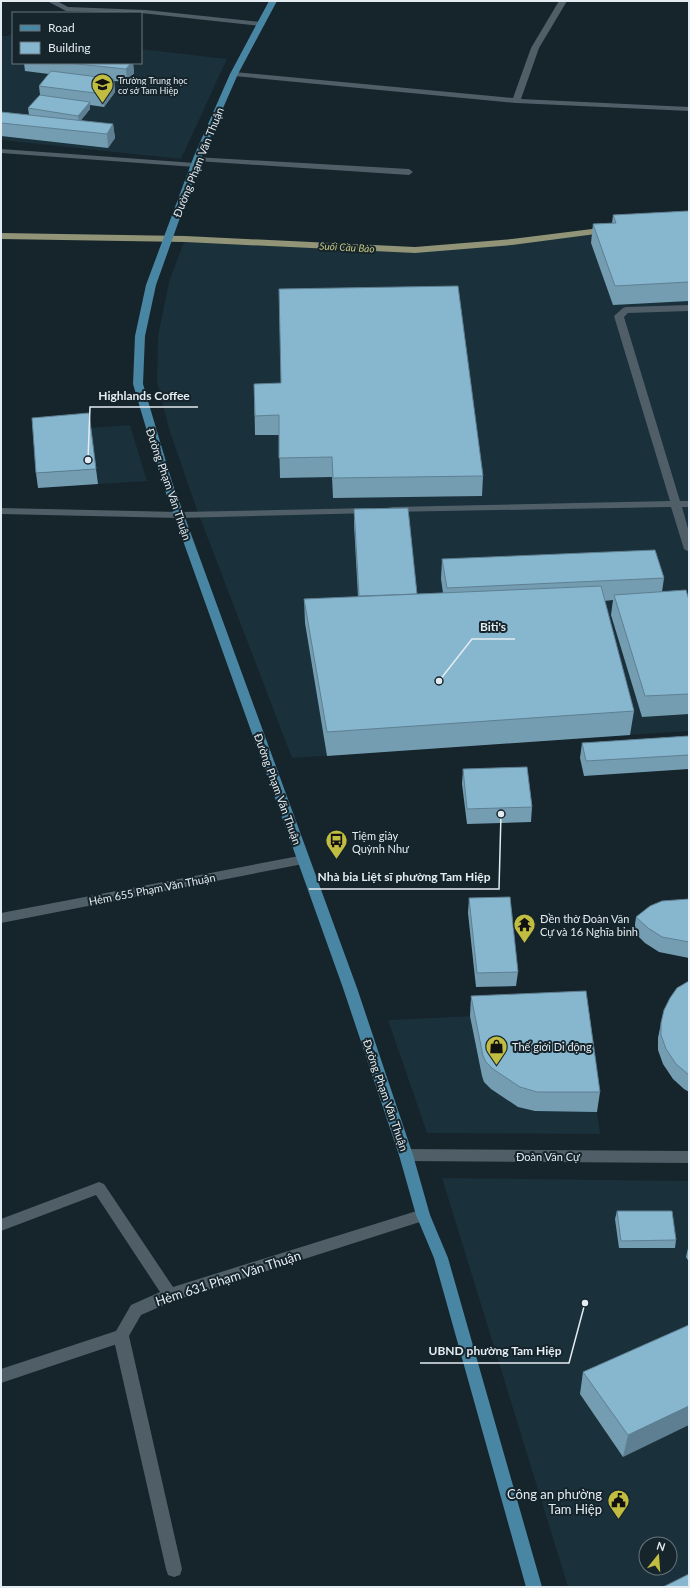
<svg xmlns="http://www.w3.org/2000/svg" width="690" height="1588" viewBox="0 0 690 1588" font-family="Lato,sans-serif">
  <style>
    .built { fill: #1a303a; fill-rule: evenodd }
    .lines { fill: none; stroke-linecap: round; stroke-linejoin: round }
    .stream { fill: #919477; fill-rule: evenodd }
    .service { fill: #4f5e67; fill-rule: evenodd }
    .minor { fill: #4f5e67; fill-rule: evenodd }
    .tertiary { fill: #4f5e67; fill-rule: evenodd }
    .primary { fill: #4886a3; fill-rule: evenodd }
    .wall { fill: #749db2 }
    .shaded-wall { fill: #5e7f91 }
    .building { fill: #87b6cf; stroke: #5e7f91 }
    .labels { text-anchor: middle; dominant-baseline: central; stroke-width: 4; stroke-linejoin: round; paint-order: stroke }
    .far-poi-label { font-size: 9px; fill: #e3ecf1; stroke: #16242c; text-anchor: start }
    .far-water-label { font-size: 10px; font-style: italic; fill: #cac982; stroke: #16242c }
    .street-label { font-size: 11px; fill: #e3ecf1; stroke: #16242c }
    .poi-label { font-size: 11px; fill: #e3ecf1; stroke: #16242c; text-anchor: start }
    .near-street-label { font-size: 13px; fill: #e3ecf1; stroke: #16242c }
    .near-poi-label { font-size: 13px; fill: #e3ecf1; stroke: #16242c; text-anchor: end }
    .leader { fill: none; stroke: #e3ecf1; stroke-width: 1.5 }
    .callout-dot { fill: #e3ecf1; stroke: #16242c; stroke-width: 1.5 }
    .callout-label { font-size: 12px; text-anchor: middle; font-weight: bold; fill: #e3ecf1; stroke: #16242c; stroke-width: 4; stroke-linejoin: round; paint-order: stroke }
  </style>
  <rect width="100%" height="100%" fill="#16242c"/>
  <g class="built">
    <polygon points="12,33 13,63 141,63 141,49 227,59 181,159 1,140 1,36 8,36"/>
    <polygon points="689,213 689,731 292,758 197,510 169,429 157,382 158,336 169,282 185,239 415,250 512,242 661,223"/>
    <polygon points="130,425 147,481 38,488 34,432"/>
    <polygon points="583,1011 600,1134 427,1133 388,1020"/>
    <path d="M442 1178 689 1181V1587H568ZM646 1544H670V1568H646Z"/>
  </g>
  <g class="lines">
    <polygon class="stream" points="608,227 612,230 611,232 512,245 415,253 185,242 1,239 1,233 185,236 415,247 512,239"/>
    <g class="service">
      <polygon points="689,305 689,311 628,313 624,317 680,501 689,501 689,507 682,507 689,532 689,552 684,549 671,507 388,512 387,510 388,508 392,507 670,501 614,316 623,308 626,307"/>
      <polygon points="370,508 375,511 374,513 179,518 174,515 179,512"/>
      <polygon points="304,855 308,857 310,860 308,863 1,923 1,913"/>
      <polygon points="99,1182 104,1184 173,1287 423,1209 428,1211 430,1215 428,1219 423,1221 173,1301 141,1315 126,1341 1,1383 1,1369 116,1331 131,1305 160,1292 96,1195 1,1231 1,1219"/>
    </g>
    <g class="minor">
      <polygon points="47,1 57,1 68,7 146,10 261,22 265,24 261,26 141,13 66,11"/>
      <polygon points="559,1 567,1 539,48 521,99 689,107 689,111 516,103 234,76 230,74 234,72 513,98 531,48"/>
      <polygon points="1,149 195,163 199,165 195,167 1,153"/>
      <polygon points="194,157 409,169 413,172 409,175 197,161 194,161 193,159"/>
      <polygon points="1,508 179,512 184,515 179,518 1,514"/>
      <polygon points="121,1329 126,1331 129,1336 182,1569 180,1575 174,1577 168,1575 166,1569 113,1336 116,1331"/>
    </g>
    <polygon class="tertiary" points="406,1149 689,1151 689,1163 406,1161 401,1159 399,1155 401,1151"/>
    <polygon class="primary" points="269,1 277,1 238,74 202,156 156,285 145,336 143,384 172,482 357,988 413,1155 430,1215 448,1258 542,1587 526,1587 434,1258 416,1215 399,1155 343,988 162,482 133,384 135,336 146,285 194,156 230,74"/>
  </g>
  <g class="wall">
    <polygon points="24,63 133,63 134,73 127,82 114,81 115,92 104,107 90,105 90,109 80,121 113,124 115,138 108,148 1,136 1,112 29,115 28,108 40,95 39,86 49,74 25,71"/>
    <polygon points="689,211 689,301 613,305 591,243 593,224 612,223 613,215"/>
    <polygon points="254,384 483,476 482,496 333,498 332,477 280,478 279,435 255,435"/>
    <polygon points="96,469 98,484 38,488 36,473"/>
    <polygon points="354,509 417,594 443,593 441,579 442,559 664,578 662,592 689,600 689,714 642,717 611,615 613,600 604,601 634,711 630,735 327,756 305,623 304,599 358,597 354,524"/>
    <polygon points="689,736 689,769 584,776 580,758 582,743"/>
    <polygon points="463,769 532,807 531,822 467,824 462,784"/>
    <polygon points="469,898 518,972 516,986 476,987 468,913"/>
    <polygon points="689,899 689,958 659,952 645,943 634,932 636,917"/>
    <polygon points="689,981 689,1092 684,1089 673,1079 663,1064 658,1050 658,1038 661,1023"/>
    <polygon points="471,996 600,1092 597,1112 535,1111 518,1107 491,1089 484,1082 482,1076 470,1016"/>
    <polygon points="617,1211 676,1240 675,1248 619,1248 615,1219"/>
    <polygon points="689,1244 689,1262 686,1257"/>
    <polygon points="689,1325 623,1457 580,1394 583,1372"/>
  </g>
  <g class="shaded-wall">
    <polygon points="127,63 133,63 134,73 127,82 126,69"/>
    <polygon points="114,79 115,92 104,107 103,94"/>
    <polygon points="90,102 90,109 79,123 78,116"/>
    <polygon points="113,124 115,138 108,148 107,134"/>
    <polygon points="689,1406 689,1425 623,1457 628,1435"/>
  </g>
  <g class="building">
    <polygon points="67,63 131,63 126,69"/>
    <polygon points="51,71 114,79 103,94 39,86"/>
    <polygon points="40,95 90,102 78,116 28,108"/>
    <polygon points="1,112 113,124 107,134 1,123"/>
    <polygon points="689,211 689,282 615,286 593,224 616,223 613,215"/>
    <polygon points="458,286 483,476 333,478 332,457 279,458 279,415 255,416 254,384 281,383 279,289"/>
    <polygon points="89,413 96,469 36,473 32,418"/>
    <polygon points="408,508 417,594 359,596 354,509"/>
    <polygon points="655,550 664,578 447,588 442,559"/>
    <polygon points="601,586 634,711 327,732 304,599"/>
    <polygon points="686,590 689,600 689,694 645,696 614,595"/>
    <polygon points="689,736 689,755 586,761 582,743"/>
    <polygon points="527,767 532,807 467,809 463,769"/>
    <polygon points="510,897 518,972 477,973 469,898"/>
    <polygon points="689,899 689,942 662,937 648,928 636,917 650,906 662,901"/>
    <polygon points="689,981 689,1075 676,1064 666,1049 661,1035 661,1023 664,1010 670,998 677,988"/>
    <polygon points="586,991 600,1092 537,1092 520,1087 493,1069 486,1062 483,1056 471,996"/>
    <polygon points="617,1211 672,1211 676,1240 621,1241"/>
    <polygon points="689,1325 689,1406 628,1435 583,1372"/>
    <polygon points="689,1574 689,1587 663,1587"/>
  </g>
  <defs>
    <symbol id="school-pin" viewBox="-11 -11 22 30"><path d="M0 17L-7.5 6A9.5 9.5 0 1 1 7.5 6Z" fill="#c1bd40" stroke="#16242c"/><path d="M0-5L7-2L0 1L-7-2ZM-4 1L0 2.5L4 1V4Q0 6-4 4Z" fill="#111"/></symbol>
    <symbol id="bus-pin" viewBox="-11 -11 22 30"><path d="M0 17L-7.5 6A9.5 9.5 0 1 1 7.5 6Z" fill="#c1bd40" stroke="#16242c"/><path d="M-5-6H5V4H4V6H2V4H-2V6H-4V4H-5ZM-3.5-4V0h7V-4ZM-3.5 1.2v1.5H-2V1.2ZM2 1.2v1.5H3.5V1.2Z" fill="#111"/></symbol>
    <symbol id="temple-pin" viewBox="-11 -11 22 30"><path d="M0 17L-7.5 6A9.5 9.5 0 1 1 7.5 6Z" fill="#c1bd40" stroke="#16242c"/><path d="M0-6L5-2H3V0L6.5 2.5H4V6H1.5V3h-3V6H-4V2.5H-6.5L-3 0V-2H-5Z" fill="#111"/></symbol>
    <symbol id="shop-pin" viewBox="-11 -11 22 30"><path d="M0 17L-7.5 6A9.5 9.5 0 1 1 7.5 6Z" fill="#c1bd40" stroke="#16242c"/><path d="M-5-2.5h2.3a2.7 3.5 0 0 1 5.4 0H5L5.5 6h-11ZM-1.5-2.5h3a1.5 2.3 0 0 0-3 0Z" fill="#111"/></symbol>
    <symbol id="civic-pin" viewBox="-11 -11 22 30"><path d="M0 17L-7.5 6A9.5 9.5 0 1 1 7.5 6Z" fill="#c1bd40" stroke="#16242c"/><path d="M-.6-6.5H3V-4.5H.6V-3L4-1V1h2V6H-6V1h2V-1L-.6-3ZM-1.2 2.5V6h2.4V2.5Z" fill="#111"/></symbol>
  </defs>
  <g fill-rule="evenodd">
    <use href="#school-pin" x="90" y="72" width="25" height="34"/>
    <use href="#bus-pin" x="324" y="828" width="25" height="34"/>
    <use href="#temple-pin" x="512" y="912" width="25" height="34"/>
    <use href="#shop-pin" x="484" y="1034" width="25" height="34"/>
    <use href="#civic-pin" x="606" y="1488" width="25" height="34"/>
  </g>
  <g class="labels">
    <g class="far-poi-label">
      <text x="118" y="80">Trường Trung học<tspan x="118" dy="10">cơ sở Tam Hiệp</tspan></text>
    </g>
    <g class="far-water-label">
      <text transform="translate(347 247) rotate(3)">Suối Cầu Bào</text>
    </g>
    <g class="street-label">
      <text transform="translate(198 162) rotate(-68)">Đường Phạm Văn Thuận</text>
      <text transform="translate(169 484) rotate(71)">Đường Phạm Văn Thuận</text>
      <text transform="translate(278 789) rotate(70)">Đường Phạm Văn Thuận</text>
      <text transform="translate(152 889) rotate(-11)">Hẻm 655 Phạm Văn Thuận</text>
      <text transform="translate(386 1095) rotate(71)">Đường Phạm Văn Thuận</text>
      <text x="548" y="1156">Đoàn Văn Cự</text>
    </g>
    <g class="poi-label">
      <text x="352" y="835">Tiệm giày<tspan x="352" dy="13">Quỳnh Như</tspan></text>
      <text x="540" y="918">Đền thờ Đoàn Văn<tspan x="540" dy="13">Cự và 16 Nghĩa binh</tspan></text>
      <text x="512" y="1046">Thế giới Di động</text>
    </g>
    <g class="near-street-label">
      <text transform="translate(228 1278) rotate(-18)">Hẻm 631 Phạm Văn Thuận</text>
    </g>
    <g class="near-poi-label">
      <text x="602" y="1494">Công an phường<tspan x="602" dy="15">Tam Hiệp</tspan></text>
    </g>
  </g>
  <path class="leader" d="M88 460L90 407H198M439 681L472 639H515M501 814L499 889H309M585 1303L569 1363H420"/>
  <g class="callout-dot">
    <circle cx="88" cy="460" r="4"/>
    <circle cx="439" cy="681" r="4"/>
    <circle cx="501" cy="814" r="4"/>
    <circle cx="585" cy="1303" r="4"/>
  </g>
  <g class="callout-label">
    <text x="144" y="400">Highlands Coffee</text>
    <text x="493" y="631">Biti's</text>
    <text x="404" y="881">Nhà bia Liệt sĩ phường Tam Hiệp</text>
    <text x="495" y="1355">UBND phường Tam Hiệp</text>
  </g>
  <rect width="690" height="1588" fill="none" stroke="#e3ecf1" stroke-width="4"/>
  <rect x="12" y="12" width="130" height="52" fill="#16242c" stroke="#68747b"/>
  <rect x="20" y="25" width="20" height="6" fill="#4886a3" stroke="#68747b"/>
  <text x="48" y="32" font-size="12" fill="#e3ecf1">Road</text>
  <rect x="20" y="42" width="20" height="12" fill="#87b6cf" stroke="#68747b"/>
  <text x="48" y="52" font-size="12" fill="#e3ecf1">Building</text>
  <g transform="translate(658 1556) rotate(17)"><circle r="19" fill="#16242c" stroke="#68747b"/>
  <path d="M0-3L7 15L0 10L-7 15Z" fill="#c1bd40"/>
  <text y="-6" font-size="11" font-weight="bold" text-anchor="middle" fill="#e3ecf1">N</text>
  </g>
</svg>
